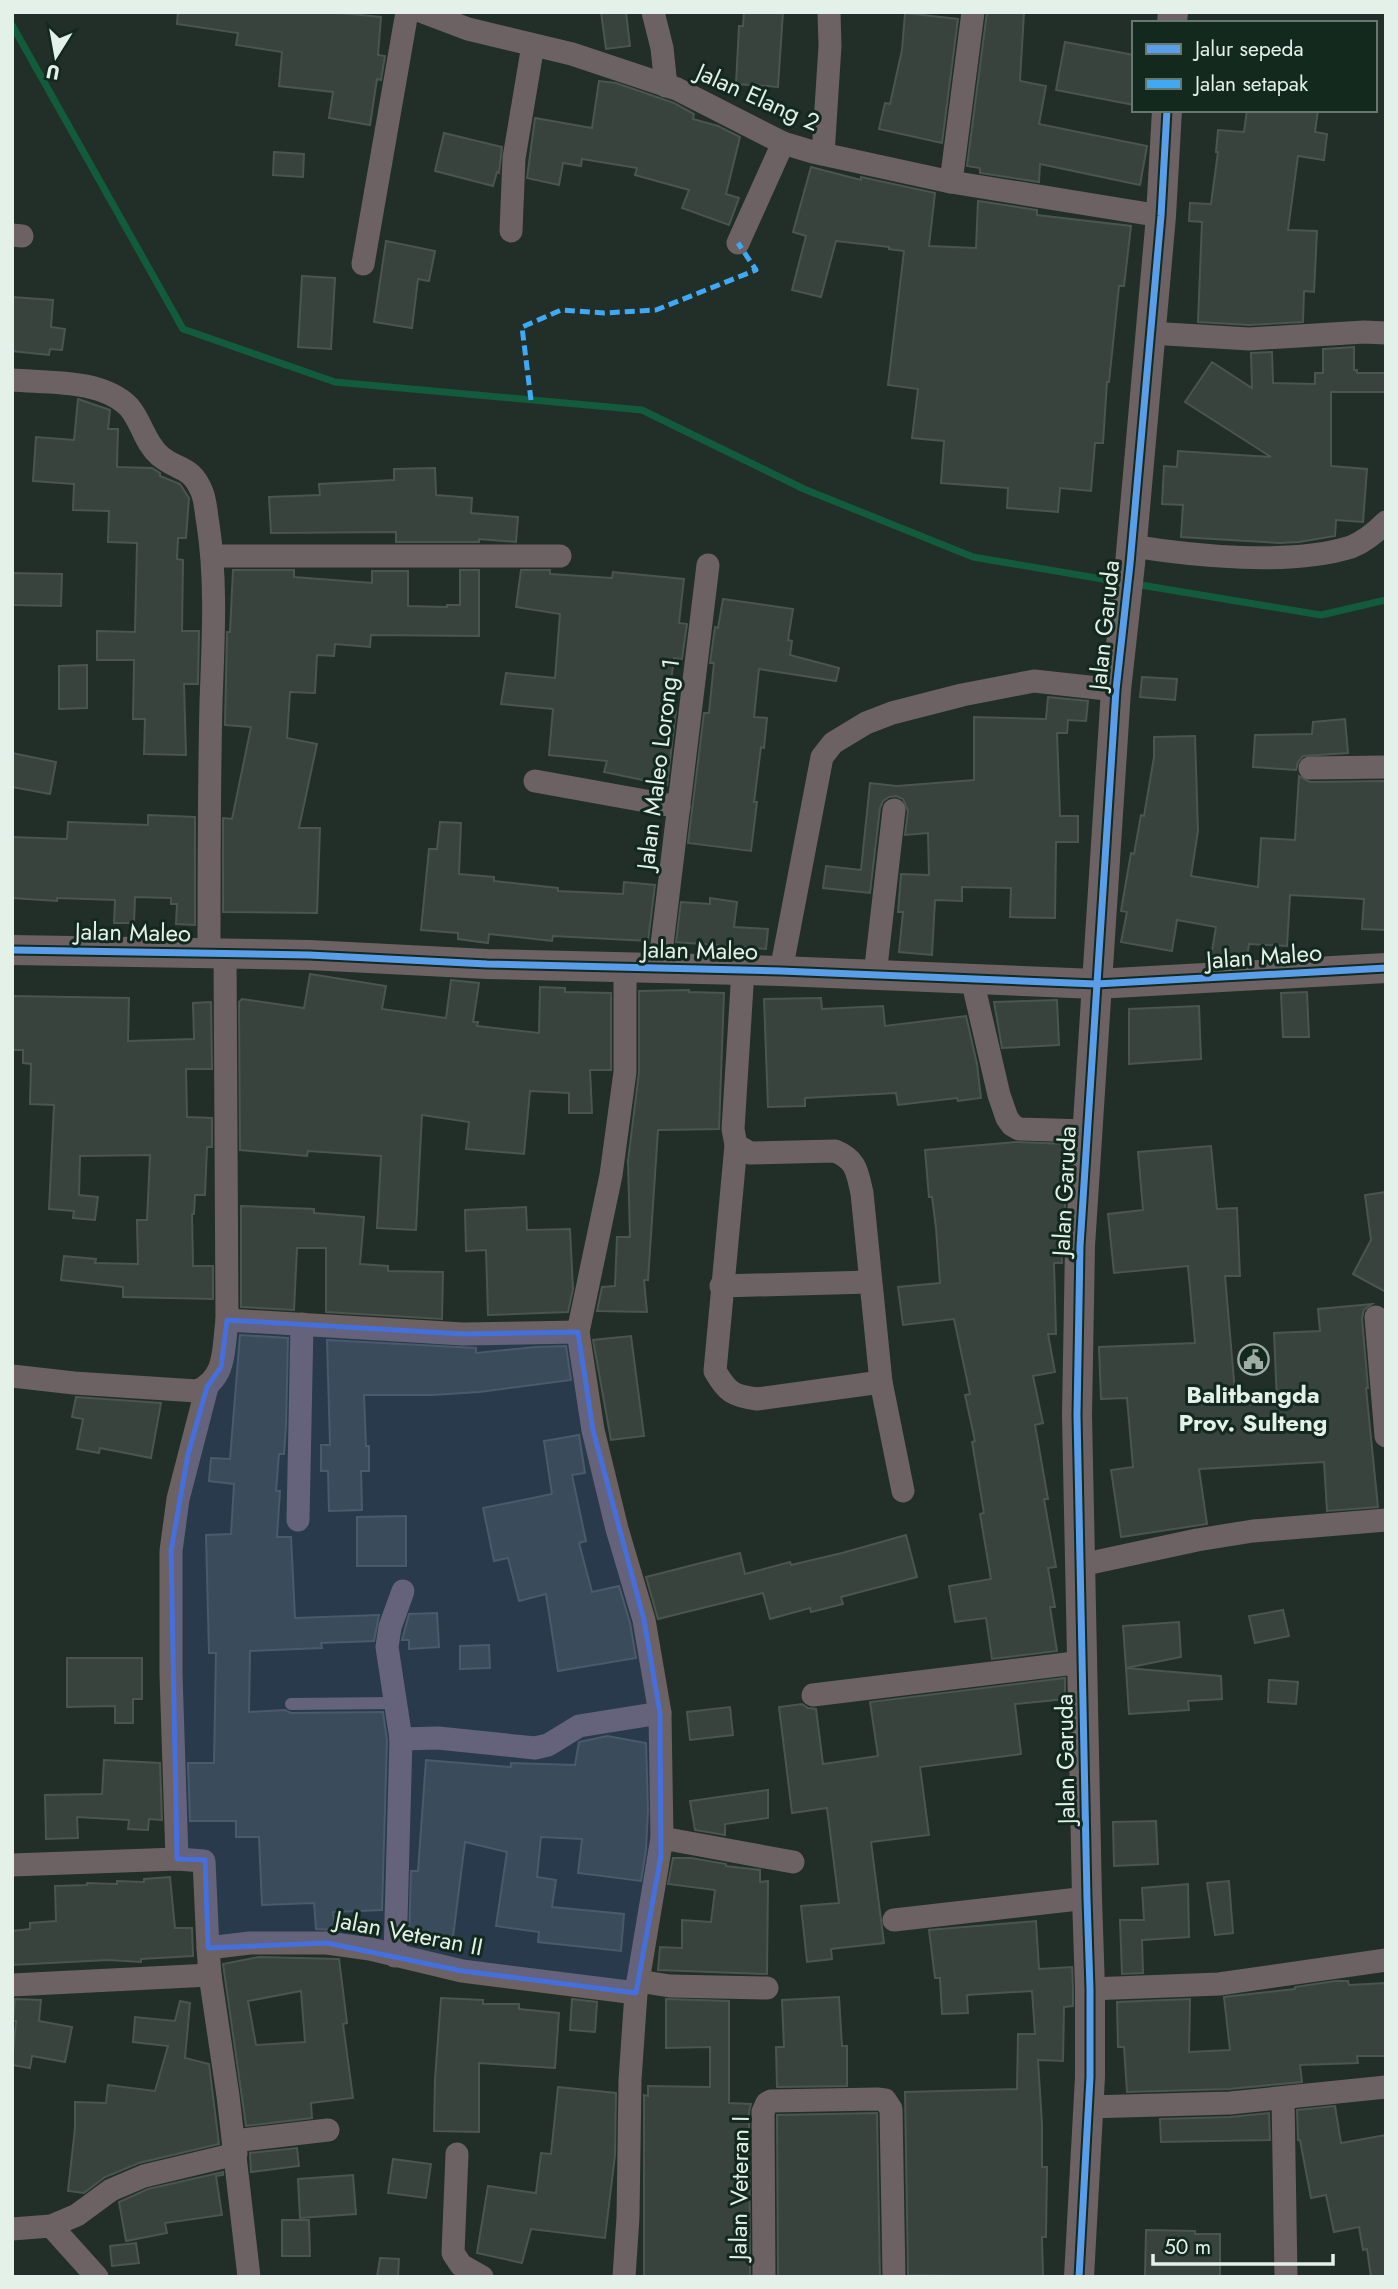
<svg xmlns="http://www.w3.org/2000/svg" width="1398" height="2289" viewBox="0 0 1398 2289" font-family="Jost,sans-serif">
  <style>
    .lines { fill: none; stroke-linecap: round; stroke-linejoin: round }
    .stream { stroke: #125b3c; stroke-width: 7 }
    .building { fill: #38433d; stroke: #4b5550; stroke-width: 2; fill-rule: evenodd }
    .service { stroke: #6c6163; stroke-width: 12 }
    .minor { stroke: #6c6163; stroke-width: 23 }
    .tertiary { stroke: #6c6163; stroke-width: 30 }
    .quiet { stroke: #3fa9f5; stroke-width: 5; stroke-dasharray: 10 5; stroke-linecap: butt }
    .cycleway-casing { stroke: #13291e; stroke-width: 11 }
    .cycleway { stroke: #5a9eea; stroke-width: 7 }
    .marked { fill: #456fdb; fill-opacity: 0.2; stroke: #456fdb; stroke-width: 5; stroke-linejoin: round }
    .labels { text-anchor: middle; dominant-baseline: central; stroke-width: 6; stroke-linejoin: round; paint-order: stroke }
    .street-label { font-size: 24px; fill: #e4f1e9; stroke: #13291e }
    .poi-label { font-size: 24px; font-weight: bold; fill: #e4f1e9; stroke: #13291e }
  </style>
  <rect width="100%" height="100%" fill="#222e28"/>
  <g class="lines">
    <g class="stream">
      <polyline points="12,25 183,329 335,382 642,410 804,489 973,557 1120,582"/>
      <polyline points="1135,584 1321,615 1386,600"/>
    </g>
  </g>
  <g class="building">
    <polygon points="178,12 330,12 381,17 378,55 385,56 381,80 377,79 370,125 329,118 333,92 279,86 282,52 236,45 238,33 177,24"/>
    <polygon points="601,12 626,12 630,46 606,49"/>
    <polygon points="744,12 783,12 778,87 736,84 739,26 743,26"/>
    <polygon points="987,12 1024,12 1020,81 1046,86 1039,124 1147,146 1140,185 1040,164 1039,182 980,173 980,168 967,166"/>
    <polygon points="905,13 958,19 942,143 879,129 885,103 890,104 902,50"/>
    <polygon points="1065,42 1134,55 1134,105 1056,90"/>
    <polygon points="599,81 616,83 674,103 694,114 693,119 718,126 740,137 726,194 739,198 729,225 682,208 689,190 635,175 637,168 582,159 581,166 563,163 559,185 527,178 535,118 592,128"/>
    <polygon points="1247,110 1318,110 1315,132 1327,134 1324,160 1298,156 1288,230 1317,231 1314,292 1304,291 1303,322 1249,325 1198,322 1202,222 1189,221 1190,203 1211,204 1218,152 1216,152 1218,130 1244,132"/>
    <polygon points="444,133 502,147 499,173 497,172 493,186 435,171"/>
    <polygon points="274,152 304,154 303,177 273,175"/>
    <polygon points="811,167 861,180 861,177 935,193 929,246 976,248 978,201 1037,210 1037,215 1131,226 1124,286 1119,286 1109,382 1107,382 1103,443 1095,443 1091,491 1060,488 1058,512 1007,508 1008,488 941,483 944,441 912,438 918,389 888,385 904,251 889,249 889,247 836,241 821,297 792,290 806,236 793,232"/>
    <polygon points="386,241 435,251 429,281 418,279 412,328 374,322"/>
    <polygon points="302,276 335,278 331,349 298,347"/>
    <polygon points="12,297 53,300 51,327 65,329 62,350 50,349 49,355 12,351"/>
    <polygon points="1354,347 1354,370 1357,370 1357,373 1386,373 1386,392 1331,392 1331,466 1367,469 1363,522 1336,520 1335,536 1299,542 1280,543 1181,537 1183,505 1162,504 1164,466 1177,467 1178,451 1271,457 1185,402 1212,362 1252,388 1251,353 1272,352 1273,383 1315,384 1315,373 1323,373 1323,349"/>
    <polygon points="78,399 110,410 108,429 118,429 117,467 152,468 160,473 160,476 180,484 189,498 186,538 178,538 177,559 183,560 182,631 199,631 198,684 184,684 186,755 144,754 145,719 133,719 134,660 97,660 97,631 135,632 137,543 108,542 109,511 73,510 74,484 33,481 36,437 74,440"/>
    <polygon points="435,468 436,495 472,498 471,513 518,517 516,542 479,539 479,542 396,542 396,532 271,533 269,497 320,495 319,484 394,480 394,469"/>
    <polygon points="233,570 294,570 294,577 372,583 372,571 408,571 408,606 447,607 447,605 460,605 460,570 479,570 479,636 371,635 370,647 335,644 334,656 317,655 315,693 290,692 287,738 317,744 299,828 320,828 317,913 223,912 223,818 232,819 251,727 225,725 227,632 230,632"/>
    <polygon points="521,570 550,570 550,574 612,578 613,572 684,579 679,623 687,624 682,659 674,658 667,710 676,711 667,785 604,772 607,761 549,755 553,709 501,704 506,673 555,678 560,614 516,607"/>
    <polygon points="12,573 62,574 61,606 12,605"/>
    <polygon points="723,599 793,609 788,640 792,641 790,655 839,668 836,681 759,669 754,717 767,718 764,748 761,747 754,802 757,802 751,851 688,843 704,713 709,713 714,663 710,663 715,627 718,628"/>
    <polygon points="87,665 87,708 59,709 59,666"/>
    <polygon points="1142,677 1177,679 1175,700 1140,697"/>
    <polygon points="1048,697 1088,701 1086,721 1068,720 1067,733 1057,733 1060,816 1078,816 1078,842 1056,842 1055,918 1010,917 1011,888 962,887 962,901 935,900 932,955 899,952 903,912 898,912 901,874 929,875 928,833 905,835 908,811 903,799 896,796 889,797 883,801 880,808 870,893 823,888 826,866 861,870 870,783 897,786 974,780 974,717 1046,719"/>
    <polygon points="1345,719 1348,753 1303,756 1298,762 1296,770 1253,767 1255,735 1312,734 1313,722"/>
    <polygon points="1195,736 1198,831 1191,876 1258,887 1261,838 1295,840 1299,776 1310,782 1386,781 1386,930 1362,929 1364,899 1290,895 1287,946 1249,944 1247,958 1226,959 1211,957 1216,927 1177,920 1172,951 1121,942 1127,912 1121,911 1131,853 1134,854 1141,815 1144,816 1154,757 1154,737"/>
    <polygon points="12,753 56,762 50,794 12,787"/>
    <polygon points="148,815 195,817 195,925 176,924 177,904 171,904 171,898 135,897 134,923 114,923 115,900 57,898 57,901 12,898 12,837 67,839 68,822 148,825"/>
    <polygon points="440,822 461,823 459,874 494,877 494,881 558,888 558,891 623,894 624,882 655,885 648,941 553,936 552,941 489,934 488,943 458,939 458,933 421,930 429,849 437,849"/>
    <polygon points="710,898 737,902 734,927 768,929 766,949 676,942 681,902 710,904"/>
    <polygon points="310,974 386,986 382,1009 446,1018 451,980 479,983 473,1022 478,1022 477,1026 539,1033 540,987 565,988 565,992 611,993 611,1070 590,1070 592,1113 569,1113 569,1093 530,1091 524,1154 466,1149 469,1122 422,1115 416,1230 377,1228 381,1156 308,1151 307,1156 240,1150 239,1002 242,999 304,1008"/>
    <polygon points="689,990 689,992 724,993 719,1129 658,1130 648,1280 644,1280 647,1312 597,1311 602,1287 615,1286 617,1237 630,1237 628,1161 639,1072 639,991"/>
    <polygon points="1307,992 1309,1037 1283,1037 1281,993"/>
    <polygon points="12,996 129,998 128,1041 194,1039 193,1003 211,1002 212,1069 186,1069 187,1117 212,1118 212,1147 207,1147 205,1195 195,1195 194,1214 192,1214 193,1266 213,1266 213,1299 123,1297 123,1287 61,1280 64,1256 96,1259 95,1263 138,1264 137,1220 147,1220 150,1155 80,1156 79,1195 98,1197 95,1220 73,1218 74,1211 49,1209 54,1105 30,1104 31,1064 23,1063 23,1050 12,1050"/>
    <polygon points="821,998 822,1009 883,1006 885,1026 966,1016 977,1064 981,1098 958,1101 957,1098 898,1105 896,1093 805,1098 805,1106 768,1107 764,999"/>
    <polygon points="1057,1000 1059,1045 1002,1048 994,1002"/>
    <polygon points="1199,1006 1201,1059 1129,1064 1129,1009"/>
    <polygon points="1016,1142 1068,1144 1064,1227 1060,1227 1062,1263 1054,1263 1056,1334 1048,1334 1055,1372 1033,1376 1043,1423 1035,1425 1048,1499 1044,1499 1056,1567 1048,1568 1055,1607 1050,1607 1057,1651 992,1659 986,1618 955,1622 949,1586 991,1579 980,1514 984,1513 972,1442 975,1441 965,1395 970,1394 954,1319 903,1325 898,1287 940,1283 936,1228 932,1197 929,1197 925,1150"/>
    <polygon points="1211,1146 1217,1209 1237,1208 1240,1276 1225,1276 1236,1404 1277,1402 1274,1333 1320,1331 1318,1309 1372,1304 1364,1310 1362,1318 1368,1388 1366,1388 1378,1507 1327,1511 1324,1462 1199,1469 1207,1524 1121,1537 1111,1470 1133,1467 1127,1398 1101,1399 1099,1347 1195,1343 1188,1266 1114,1273 1108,1214 1143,1210 1138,1152"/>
    <polygon points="1386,1192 1386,1292 1353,1274 1371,1240 1365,1195"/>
    <polygon points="241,1206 314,1209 314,1213 364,1217 360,1264 388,1266 388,1271 443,1272 442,1319 326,1312 326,1248 297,1248 294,1310 241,1307"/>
    <polygon points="526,1207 527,1230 570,1229 573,1289 568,1312 488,1315 486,1250 466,1251 465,1210"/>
    <polygon points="240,1335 288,1338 286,1426 284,1454 279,1454 276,1491 280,1491 277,1537 291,1537 295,1618 379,1615 374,1641 321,1643 322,1648 250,1651 249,1712 285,1710 291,1713 383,1712 387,1740 382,1910 333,1912 335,1930 316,1929 314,1903 262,1905 259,1837 236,1837 236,1821 190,1821 188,1763 214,1763 216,1653 209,1653 206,1535 231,1534 234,1484 209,1481 211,1458 230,1459"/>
    <polygon points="631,1336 644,1436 611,1440 593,1340"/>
    <polygon points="327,1340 476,1348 476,1353 536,1347 566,1346 571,1380 479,1392 432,1395 364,1395 366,1446 369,1446 369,1471 361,1471 362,1510 329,1511 328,1471 321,1471 321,1445 330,1445"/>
    <polygon points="76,1397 161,1403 151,1458 100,1448 99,1453 77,1449 83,1419 72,1417"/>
    <polygon points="579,1435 585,1473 572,1475 586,1541 579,1543 592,1592 619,1586 630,1623 636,1658 558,1671 546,1594 519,1601 508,1558 494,1561 483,1508 552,1494 544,1441"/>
    <polygon points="406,1516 406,1566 357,1566 357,1517"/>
    <polygon points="906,1535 917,1577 841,1597 843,1604 811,1612 810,1608 770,1619 763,1593 658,1619 646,1577 740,1553 745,1574 790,1562 791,1565 842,1553"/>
    <polygon points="1283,1610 1289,1636 1255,1643 1249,1616"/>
    <polygon points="437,1613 439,1647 409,1649 409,1640 402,1640 409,1614"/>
    <polygon points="1179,1622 1181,1657 1126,1668 1123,1626"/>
    <polygon points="489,1645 490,1668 460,1669 460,1646"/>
    <polygon points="67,1658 142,1658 142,1699 133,1699 133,1723 115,1723 115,1706 67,1707"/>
    <polygon points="1126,1668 1221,1676 1222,1699 1188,1701 1189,1710 1129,1714"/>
    <polygon points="1065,1678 1065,1699 1015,1704 1021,1754 920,1767 929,1835 871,1842 884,1943 831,1949 832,1959 807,1962 801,1906 839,1903 827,1808 792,1813 779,1707 802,1704 808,1708 816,1709 823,1764 878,1756 870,1702"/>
    <polygon points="1269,1680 1298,1682 1296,1704 1268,1702"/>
    <polygon points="730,1707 733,1735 690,1740 687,1712"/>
    <polygon points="607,1736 646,1743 648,1810 646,1850 641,1881 578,1873 582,1839 541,1837 537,1877 556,1880 552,1907 624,1914 621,1951 538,1942 539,1932 496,1926 507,1852 465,1842 452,1945 409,1941 411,1871 418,1871 426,1760 511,1767 511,1763 575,1765 579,1742"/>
    <polygon points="104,1760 160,1763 162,1820 149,1819 148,1830 128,1829 129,1820 77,1817 78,1838 46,1839 45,1795 102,1794"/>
    <polygon points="768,1790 768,1818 725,1824 725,1835 695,1830 690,1801"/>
    <polygon points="1156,1821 1158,1864 1114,1866 1113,1822"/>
    <polygon points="673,1858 691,1858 726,1864 726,1866 760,1870 760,1882 768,1881 767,1974 658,1970 660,1947 682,1948 682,1920 711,1922 715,1890 668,1884"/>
    <polygon points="170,1877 175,1928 192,1928 193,1956 141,1959 141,1962 108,1960 12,1965 12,1931 30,1929 30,1923 56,1921 55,1886 87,1885 87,1883 117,1884 117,1881 144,1882 144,1879"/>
    <polygon points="1229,1881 1233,1933 1215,1935 1207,1883"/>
    <polygon points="1188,1884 1189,1937 1142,1940 1143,1973 1122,1974 1120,1920 1144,1920 1142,1888"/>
    <polygon points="1036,1921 1039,1969 1072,1967 1073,1989 1073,2006 1064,2007 1063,2061 1038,2060 1042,2124 1042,2167 1047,2167 1046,2237 1042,2237 1043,2277 908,2275 905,2092 1017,2089 1018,2034 1035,2034 1032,1991 967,1995 968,2013 942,2014 940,1978 935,1978 929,1930"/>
    <path d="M259 1957 339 1959 347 2023 343 2024 353 2098 311 2103 312 2118 246 2126 223 1964ZM301 1991 305 2042 256 2045 248 2001Z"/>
    <polygon points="1335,1981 1348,1981 1349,1985 1386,1983 1386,2056 1357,2056 1358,2063 1300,2065 1302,2082 1229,2089 1127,2092 1124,2047 1118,2047 1117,2002 1190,1999 1189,2052 1230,2050 1224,1997 1295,1989 1295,1987"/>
    <polygon points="839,1997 842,2046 847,2046 847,2086 777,2087 776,2047 784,2047 782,2000"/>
    <polygon points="441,1998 483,2000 483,2004 519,2004 519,2009 559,2013 555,2068 479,2063 479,2132 434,2131 435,2079"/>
    <polygon points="15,1999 41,2000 39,2021 72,2027 65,2062 32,2056 30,2068 12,2065 16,2021 13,2021"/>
    <polygon points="572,1999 597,2002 595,2032 570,2030"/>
    <polygon points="666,1999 729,2001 729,2103 751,2104 749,2112 750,2277 644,2277 644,2095 648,2096 648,2086 710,2087 710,2047 666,2048"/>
    <polygon points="180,2001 190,2003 185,2058 209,2064 219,2144 139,2163 105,2177 84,2193 68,2191 75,2128 75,2102 106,2103 108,2085 155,2091 168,2046 133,2042 135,2017 175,2021"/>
    <polygon points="558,2087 616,2093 615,2155 605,2238 531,2229 522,2263 477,2253 488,2186 536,2193 541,2153 551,2154"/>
    <polygon points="1335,2106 1341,2143 1386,2135 1386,2277 1371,2277 1367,2249 1363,2250 1359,2227 1334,2232 1326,2195 1311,2198 1300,2140 1298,2140 1297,2110"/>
    <polygon points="877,2113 880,2277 778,2277 777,2115"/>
    <polygon points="1269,2113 1270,2140 1161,2142 1160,2119 1230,2117"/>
    <polygon points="297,2148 299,2166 251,2172 250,2153"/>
    <polygon points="393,2159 431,2164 426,2198 388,2193"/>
    <polygon points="223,2172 223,2175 216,2176 222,2215 165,2223 167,2233 126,2241 119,2202 148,2189"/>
    <polygon points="353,2175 356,2214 300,2218 298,2179"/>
    <polygon points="282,2220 309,2220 310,2256 282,2256"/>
    <polygon points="1146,2230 1195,2231 1195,2234 1220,2234 1220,2276 1145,2277"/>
    <polygon points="136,2243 139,2263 112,2266 110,2246"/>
    <polygon points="380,2258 399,2259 398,2277 377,2277"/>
  </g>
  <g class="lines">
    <polyline class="service" points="291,1704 395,1703"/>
    <g class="minor">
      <polyline points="423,12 468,29 572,54 677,89 783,143 813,152 951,182 1161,216"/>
      <polyline points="653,12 662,48 666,86"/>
      <polyline points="823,154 830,46 829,12"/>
      <polyline points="951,182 973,12"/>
      <polyline points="511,231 514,158 533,45"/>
      <polyline points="12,235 22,236"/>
      <polyline points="738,243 783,143"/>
      <polyline points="363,264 407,12"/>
      <polyline points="1150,333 1249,339 1364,332 1386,333"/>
      <path d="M12 380C48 383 102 379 129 407 142 422 144 442 160 456 178 471 191 465 202 492 206 502 206 514 208 524 217 583 213 643 211 703 209 786 209 869 209 952"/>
      <path d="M1132 546C1194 556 1290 566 1351 547 1364 542 1376 532 1386 522"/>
      <polyline points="213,556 560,556"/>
      <polyline points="1310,768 1386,767"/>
      <polyline points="535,781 679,807"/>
      <polyline points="225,953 227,1320"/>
      <polyline points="659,969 708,565"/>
      <path d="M743 970 733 1129 736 1145 750 1153 835 1151C857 1160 857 1172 862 1193L881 1382 903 1491"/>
      <polyline points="781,971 822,757 833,743 866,723 892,713 962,695 1034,681 1116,690"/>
      <polyline points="875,975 894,810"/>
      <polyline points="972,979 999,1095 1007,1118 1012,1125 1019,1129 1087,1131"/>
      <path d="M736 1145 715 1371C727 1392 733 1396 757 1399L881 1382"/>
      <polyline points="721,1286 870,1282"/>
      <polyline points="1376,1317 1386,1436"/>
      <path d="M12 1376 74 1383 197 1391C227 1378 223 1349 227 1320L463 1334 578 1332"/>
      <polyline points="298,1520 302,1324"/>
      <polyline points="1081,1565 1197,1540 1253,1531 1386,1520"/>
      <polyline points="813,1695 1083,1662"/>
      <polyline points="401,1739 387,1647 390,1627 403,1591"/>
      <polyline points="662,1838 793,1862"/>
      <polyline points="177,1859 171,1674 171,1551 178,1499 207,1387"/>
      <polyline points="12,1865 177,1859 204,1861 208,1948"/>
      <polyline points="894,1920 1087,1898"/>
      <polyline points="395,1956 401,1739 438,1738 535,1748 548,1745 579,1726 660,1713"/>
      <polyline points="638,1981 670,1986 767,1988"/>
      <polyline points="12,1985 210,1975"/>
      <polyline points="1090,1989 1219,1984 1386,1960"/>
      <polyline points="1283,2098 1286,2277"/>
      <polyline points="1088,2107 1230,2103 1386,2087"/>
      <polyline points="234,2141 328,2130"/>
      <polyline points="457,2154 453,2253 461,2265 482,2277"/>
      <polyline points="51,2226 97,2277"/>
      <polyline points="12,2229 51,2226 77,2215 111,2190 144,2176 236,2154"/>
      <polyline points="249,2277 228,2096 210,1975 208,1948 250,1943 327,1943 370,1949 462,1971 636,1993"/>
      <polyline points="624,2277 628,2217 630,2080 636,1993 662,1838 660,1713 644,1620 617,1529 593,1430 578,1332 611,1175 625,1072 625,968"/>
      <polyline points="764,2277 763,2112 767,2103 771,2101 877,2099 885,2100 891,2109 894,2277"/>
    </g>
    <g class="tertiary">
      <polyline points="1172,23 1173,12"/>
      <polyline points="12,950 309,955 487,964 781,971 1096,984 1386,968"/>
      <polyline points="1079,2277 1090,2077 1090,1989 1087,1898 1077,1415 1080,1246 1116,690 1130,564 1161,216 1167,110"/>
    </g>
    <polyline class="quiet" points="531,400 522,327 561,310 604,313 656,310 756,270 738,243"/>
    <defs>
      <g id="cycleway">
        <polyline points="12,950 309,955 487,964 781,971 1096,984 1386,968"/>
        <polyline points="1079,2277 1090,2077 1090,1989 1087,1898 1077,1415 1080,1246 1116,690 1130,564 1161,216 1167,110"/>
      </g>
    </defs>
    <use href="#cycleway" class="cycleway-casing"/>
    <use href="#cycleway" class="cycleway"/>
  </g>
  <path class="marked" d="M227 1320 463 1334 578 1332 593 1430 644 1620 660 1713 661 1856 636 1993 462 1971 327 1943 208 1948 205 1860 177 1859 171 1551 188 1454 207 1387 221 1367Z"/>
  <defs>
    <symbol id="civic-ring" viewBox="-11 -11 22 22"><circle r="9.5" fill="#13291e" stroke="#a0ada5" stroke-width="1.5"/><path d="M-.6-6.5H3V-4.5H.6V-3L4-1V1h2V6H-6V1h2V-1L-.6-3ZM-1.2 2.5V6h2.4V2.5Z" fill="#a0ada5"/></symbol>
  </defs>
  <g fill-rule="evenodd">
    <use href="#civic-ring" x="1236" y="1342" width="35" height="35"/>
  </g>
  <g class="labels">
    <g class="street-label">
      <text transform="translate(758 97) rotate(24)">Jalan Elang 2</text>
      <text transform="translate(1104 625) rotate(-84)">Jalan Garuda</text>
      <text transform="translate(658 764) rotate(-83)">Jalan Maleo Lorong 1</text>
      <text transform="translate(133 932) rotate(1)">Jalan Maleo</text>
      <text transform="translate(700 950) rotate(1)">Jalan Maleo</text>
      <text transform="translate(1264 956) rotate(-4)">Jalan Maleo</text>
      <text transform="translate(1064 1191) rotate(-87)">Jalan Garuda</text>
      <text transform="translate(1065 1759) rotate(-91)">Jalan Garuda</text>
      <text transform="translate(409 1933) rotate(11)">Jalan Veteran II</text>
      <text transform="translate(739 2188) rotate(-89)">Jalan Veteran I</text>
    </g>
    <g class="poi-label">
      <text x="1253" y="1394">Balitbangda<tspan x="1253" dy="28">Prov. Sulteng</tspan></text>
    </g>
  </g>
  <rect width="1398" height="2289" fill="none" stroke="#e4f1e9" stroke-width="28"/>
  <rect x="1132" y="21" width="245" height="91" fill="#13291e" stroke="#67796f" stroke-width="2"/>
  <rect x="1146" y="44" width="35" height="10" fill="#5a9eea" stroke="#67796f" stroke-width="2"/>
  <text x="1195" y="56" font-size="21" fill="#e4f1e9">Jalur sepeda</text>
  <rect x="1146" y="79" width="35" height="10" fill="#3fa9f5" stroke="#67796f" stroke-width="2"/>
  <text x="1195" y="91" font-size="21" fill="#e4f1e9">Jalan setapak</text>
  <g transform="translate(56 56) rotate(191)" stroke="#13291e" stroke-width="5" paint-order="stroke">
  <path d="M0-5L12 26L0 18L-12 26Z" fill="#e4f1e9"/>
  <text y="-10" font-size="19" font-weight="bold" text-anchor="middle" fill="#e4f1e9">U</text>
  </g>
  <path d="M1153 2254v10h180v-10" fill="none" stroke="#e4f1e9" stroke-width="3.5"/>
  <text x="1164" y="2254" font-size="21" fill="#e4f1e9" stroke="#13291e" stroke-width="5" paint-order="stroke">50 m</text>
</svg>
